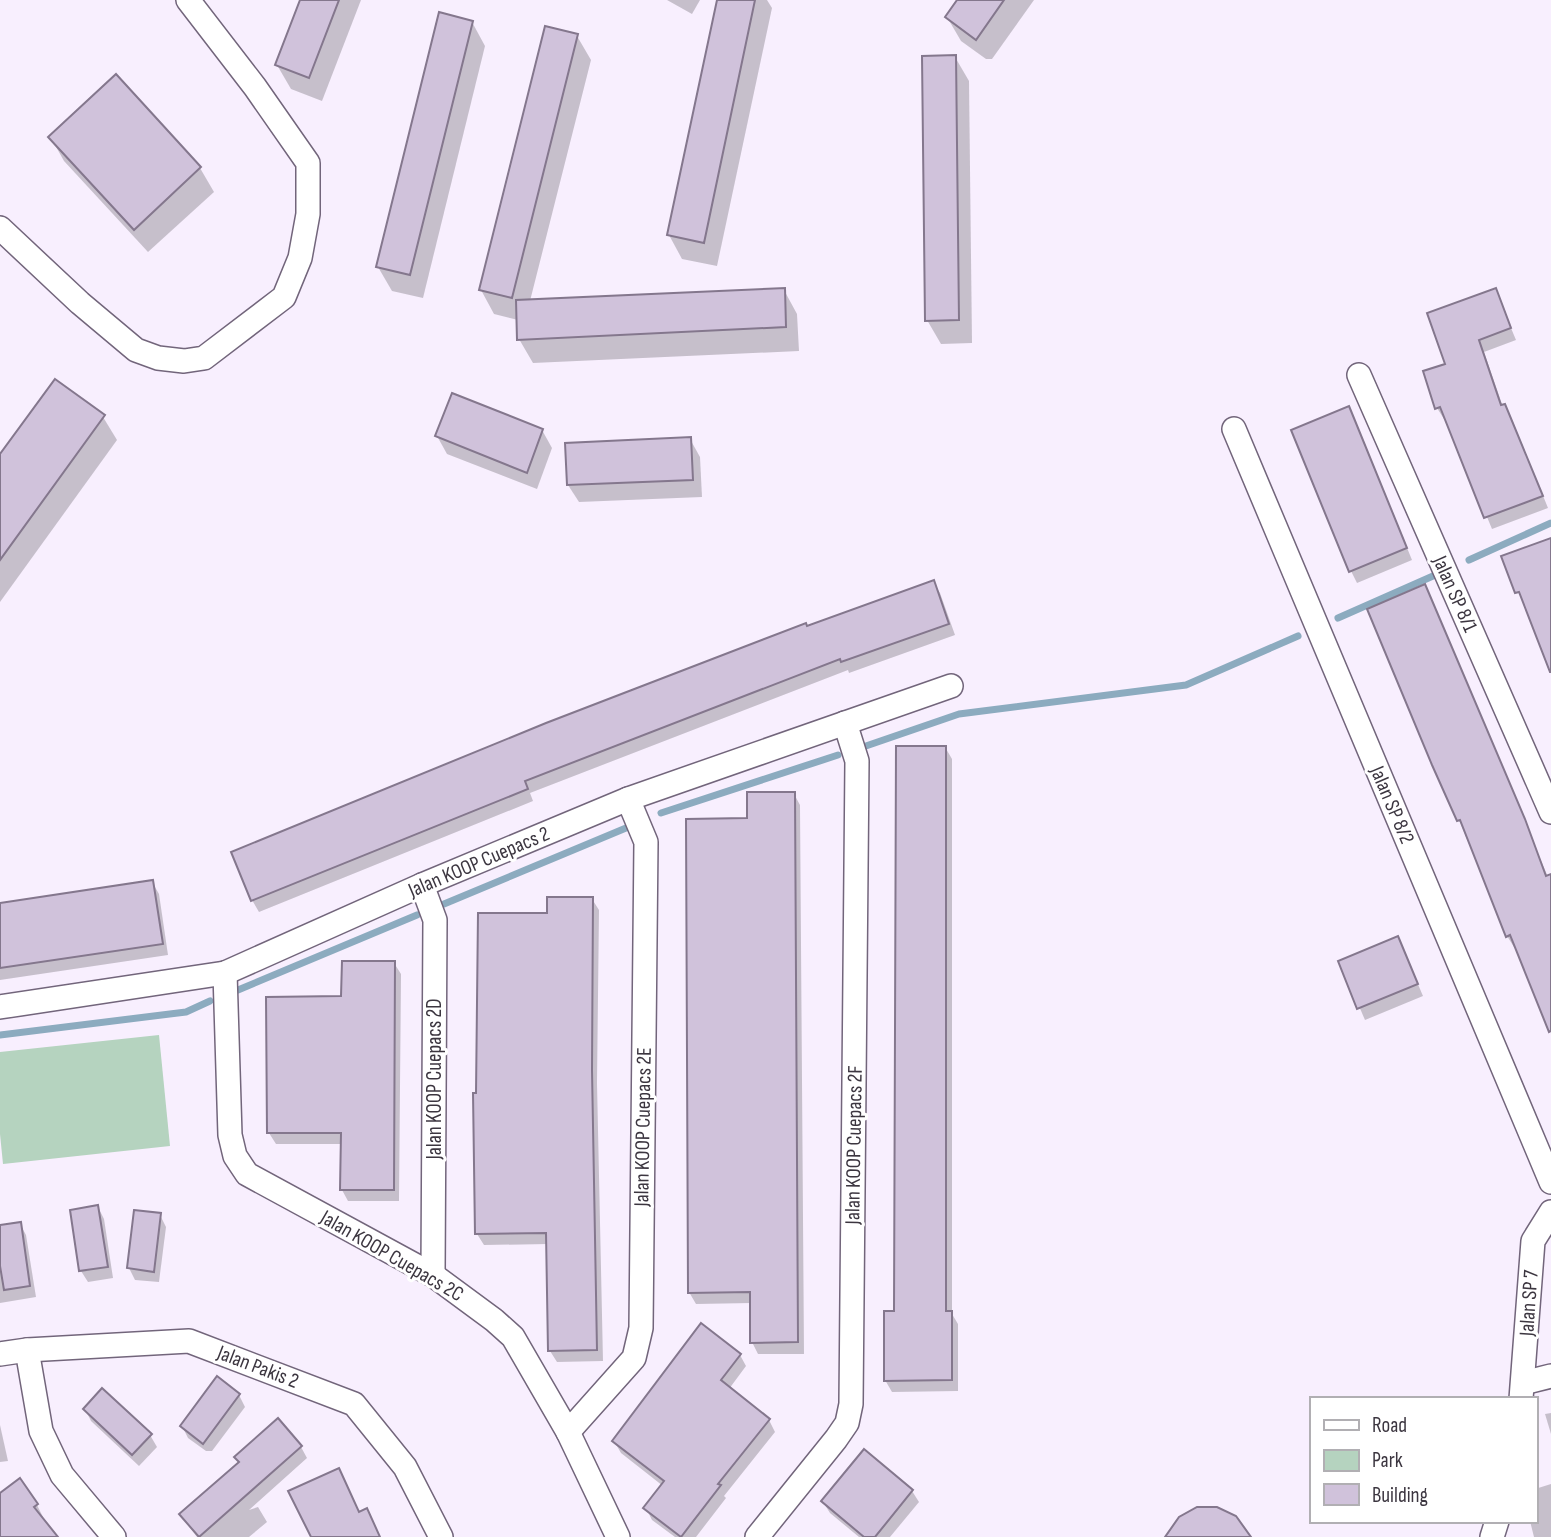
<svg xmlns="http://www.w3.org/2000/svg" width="1551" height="1537" viewBox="0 0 1551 1537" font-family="'Sofia Sans Condensed',sans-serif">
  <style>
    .green { fill: #b5d3bf }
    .shadow { fill: #0003 }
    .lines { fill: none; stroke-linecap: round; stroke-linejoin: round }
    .stream { stroke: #8cabbf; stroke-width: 7 }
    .building { fill: #d0c2db; stroke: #84778d; stroke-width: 2 }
    .minor-casing { stroke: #72657b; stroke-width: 26 }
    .minor { stroke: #fff; stroke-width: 23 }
    .labels { text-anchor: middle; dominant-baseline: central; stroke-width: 6; stroke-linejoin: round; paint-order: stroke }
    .street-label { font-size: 21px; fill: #3c3640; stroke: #fff }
  </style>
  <rect width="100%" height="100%" fill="#f8effe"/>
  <polygon class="green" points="159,1035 170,1146 3,1164 0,1134 0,1052"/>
  <g class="shadow">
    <polygon points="302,0 361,0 322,101 291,89 277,65"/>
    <polygon points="667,0 700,0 692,14"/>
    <polygon points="719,0 767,0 772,8 717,266 682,259 669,235"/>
    <polygon points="959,0 1034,0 992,59 986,59 961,41 947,17"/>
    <polygon points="472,22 485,46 423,298 392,291 378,267"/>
    <polygon points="577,36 591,60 530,301 784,290 797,314 799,351 533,363 519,339 518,320 494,314 481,290"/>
    <polygon points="955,57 969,81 972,343 941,344 927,320"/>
    <polygon points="51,138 200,168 214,192 148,252 64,161"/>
    <polygon points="1495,290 1516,340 1484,352 1503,407 1504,406 1511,417 1548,508 1492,529 1446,418 1444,419 1437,408 1448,365"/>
    <polygon points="103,417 117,440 0,602 0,457"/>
    <polygon points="1355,420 1412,560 1357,583 1351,571"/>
    <polygon points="542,430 552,448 537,489 447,454 437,436"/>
    <polygon points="690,439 700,457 702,497 579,502 568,485"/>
    <polygon points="933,582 940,593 955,635 849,673 848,670 530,793 533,801 259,912 252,900"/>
    <polygon points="1424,586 1548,877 1551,881 1551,1033 1516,946 1514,947 1507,936 1459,820"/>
    <polygon points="945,747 952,759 952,1314 958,1324 958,1391 892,1392 885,1380 896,1313"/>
    <polygon points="794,794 800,805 804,1354 758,1354 752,1342 752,1303 696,1304 689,1292 749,820"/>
    <polygon points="152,882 159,894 168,955 0,980 0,905"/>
    <polygon points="592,899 599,910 597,1083 603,1361 557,1362 550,1351 548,1244 484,1245 477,1234 549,915"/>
    <polygon points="1398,938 1423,996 1365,1020 1340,962"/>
    <polygon points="394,963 401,974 399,1201 348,1201 342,1190 342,1144 276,1144 269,1133 343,998"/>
    <polygon points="98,1207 104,1219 113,1278 88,1282 81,1271 72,1211"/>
    <polygon points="160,1215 166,1227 159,1282 135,1280 129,1268"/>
    <polygon points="20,1224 26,1235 36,1297 0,1303 0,1228"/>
    <polygon points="740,1355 746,1366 729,1389 769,1420 775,1432 724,1496 726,1498 696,1537 675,1537 652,1520 646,1508 663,1486 621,1453 614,1441"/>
    <polygon points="239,1395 245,1407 212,1451 206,1451 188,1438 182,1426"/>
    <polygon points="85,1409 150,1435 157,1447 139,1466 91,1421"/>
    <polygon points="1551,1413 1551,1434 1545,1414"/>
    <polygon points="0,1425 8,1461 0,1462"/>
    <polygon points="301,1447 307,1458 249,1510 258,1507 267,1522 249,1537 197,1537 188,1525 181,1514 240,1463"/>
    <polygon points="19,1481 37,1505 43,1517 41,1518 56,1537 0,1537 0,1495"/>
    <polygon points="1551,1484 1551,1537 1534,1537 1530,1521 1535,1521 1535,1489"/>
    <polygon points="912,1491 919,1502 890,1537 859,1537 830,1513 823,1502"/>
  </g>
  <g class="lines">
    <g class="stream">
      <polyline points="1469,560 1551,523"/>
      <polyline points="1338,618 1433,576"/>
      <polyline points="863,747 959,714 1186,685 1298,636"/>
      <polyline points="661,813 838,755"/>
      <polyline points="444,904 626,828"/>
      <polyline points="238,990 417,915"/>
      <polyline points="0,1035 186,1012 210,1001"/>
    </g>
  </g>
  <g class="building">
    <polygon points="300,0 339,0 309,78 275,65"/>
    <polygon points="717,0 755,0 704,243 667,235"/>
    <polygon points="957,0 1004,0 976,40 945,17"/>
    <polygon points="439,12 473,21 410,275 376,267"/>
    <polygon points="545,26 578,34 512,298 479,290"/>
    <polygon points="956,55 959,320 925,321 922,56"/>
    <polygon points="116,74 201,167 134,230 48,137"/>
    <polygon points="785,288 786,327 517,340 516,300"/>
    <polygon points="1496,288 1511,328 1479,340 1501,405 1505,404 1543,496 1484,518 1440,407 1435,409 1423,371 1445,364 1427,313"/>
    <polygon points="55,379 105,415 0,560 0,454"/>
    <polygon points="452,393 543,429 527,473 435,436"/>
    <polygon points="1349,406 1407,548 1349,572 1291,430"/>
    <polygon points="691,437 693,480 567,485 565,443"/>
    <polygon points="1551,538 1551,672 1550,672 1519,592 1515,593 1501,556"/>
    <polygon points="934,580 949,624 841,662 840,659 525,781 528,789 251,901 231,852 546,723 806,623 807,626"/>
    <polygon points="1425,584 1525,819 1546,876 1551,874 1551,1031 1549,1032 1510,935 1506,937 1460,820 1457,821 1432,765 1367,609"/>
    <polygon points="896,746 946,746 946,1311 952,1311 952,1380 884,1381 884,1311 894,1311"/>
    <polygon points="747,792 795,792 798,1342 750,1343 750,1292 688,1293 686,819 747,818"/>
    <polygon points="153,880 163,944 0,968 0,903"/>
    <polygon points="547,897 593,897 592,1070 597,1350 548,1351 546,1233 475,1234 473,1093 476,1093 478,913 547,913"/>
    <polygon points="1398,936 1418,984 1357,1009 1338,961"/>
    <polygon points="342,961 395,961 394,1190 340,1190 341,1133 267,1133 266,997 341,996"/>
    <polygon points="98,1205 108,1267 79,1271 70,1210"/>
    <polygon points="134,1210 161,1213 154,1272 127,1268"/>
    <polygon points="21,1222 30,1286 4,1290 0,1266 0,1225"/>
    <polygon points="701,1323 741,1354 721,1380 770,1419 718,1484 721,1485 681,1537 643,1508 664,1481 612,1441"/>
    <polygon points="217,1376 240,1394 203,1444 180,1426"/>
    <polygon points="102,1388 152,1434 132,1455 83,1409"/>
    <polygon points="278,1418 302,1446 199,1537 179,1514 239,1462 234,1457"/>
    <polygon points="864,1449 913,1490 875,1537 864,1537 821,1501"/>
    <polygon points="339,1468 359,1512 367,1508 380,1537 311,1537 288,1491"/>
    <polygon points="20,1478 38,1504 34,1507 58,1537 0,1537 0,1493"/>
    <polygon points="1197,1507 1217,1507 1236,1516 1251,1537 1165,1537 1179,1517"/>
  </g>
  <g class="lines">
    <defs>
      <g id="minor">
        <polyline points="0,228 80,303 136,350 158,358 184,361 204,358 284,297 300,258 308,214 308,163 255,87 188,0"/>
        <polyline points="1359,375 1551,812"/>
        <polyline points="1234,429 1551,1182"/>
        <polyline points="422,885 435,920 433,1275"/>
        <polyline points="225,973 230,1135 235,1156 247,1174 433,1275 494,1320 513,1337 568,1432 618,1537"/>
        <polyline points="0,1007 225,973 422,885 628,799 951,686"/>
        <polyline points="27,1350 41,1431 62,1475 114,1537"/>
        <polyline points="0,1354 27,1350 189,1341 354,1404 405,1467 441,1537"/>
        <polyline points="1523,1383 1551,1376"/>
        <polyline points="1521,1399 1533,1241 1551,1212"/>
        <polyline points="568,1432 634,1358 641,1328 646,842 628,799"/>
        <polyline points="757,1537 836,1439 847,1423 851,1404 857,761 845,723"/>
        <polyline points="1492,1537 1497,1521"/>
      </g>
    </defs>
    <use href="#minor" class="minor-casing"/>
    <use href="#minor" class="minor"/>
  </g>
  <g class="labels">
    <g class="street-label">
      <text transform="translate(1455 594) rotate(66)">Jalan SP 8/1</text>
      <text transform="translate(1392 805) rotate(67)">Jalan SP 8/2</text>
      <text transform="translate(479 862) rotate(-23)">Jalan KOOP Cuepacs 2</text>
      <text transform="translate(434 1079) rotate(-90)">Jalan KOOP Cuepacs 2D</text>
      <text transform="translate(643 1127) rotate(-89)">Jalan KOOP Cuepacs 2E</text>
      <text transform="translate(854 1145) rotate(-89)">Jalan KOOP Cuepacs 2F</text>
      <text transform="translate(392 1256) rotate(30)">Jalan KOOP Cuepacs 2C</text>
      <text transform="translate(1529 1303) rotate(-86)">Jalan SP 7</text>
      <text transform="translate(258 1367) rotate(21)">Jalan Pakis 2</text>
    </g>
  </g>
  <rect x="1310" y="1397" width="228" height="126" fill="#ffffff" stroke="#b1afb3" stroke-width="2"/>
  <rect x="1324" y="1420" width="35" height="10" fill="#ffffff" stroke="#b1afb3" stroke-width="2"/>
  <text x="1372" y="1432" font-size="21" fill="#3c3640">Road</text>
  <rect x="1324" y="1450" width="35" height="21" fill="#b5d3bf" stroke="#b1afb3" stroke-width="2"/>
  <text x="1372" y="1467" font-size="21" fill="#3c3640">Park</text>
  <rect x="1324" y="1484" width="35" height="21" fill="#d0c2db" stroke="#b1afb3" stroke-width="2"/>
  <text x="1372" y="1502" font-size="21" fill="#3c3640">Building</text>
</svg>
